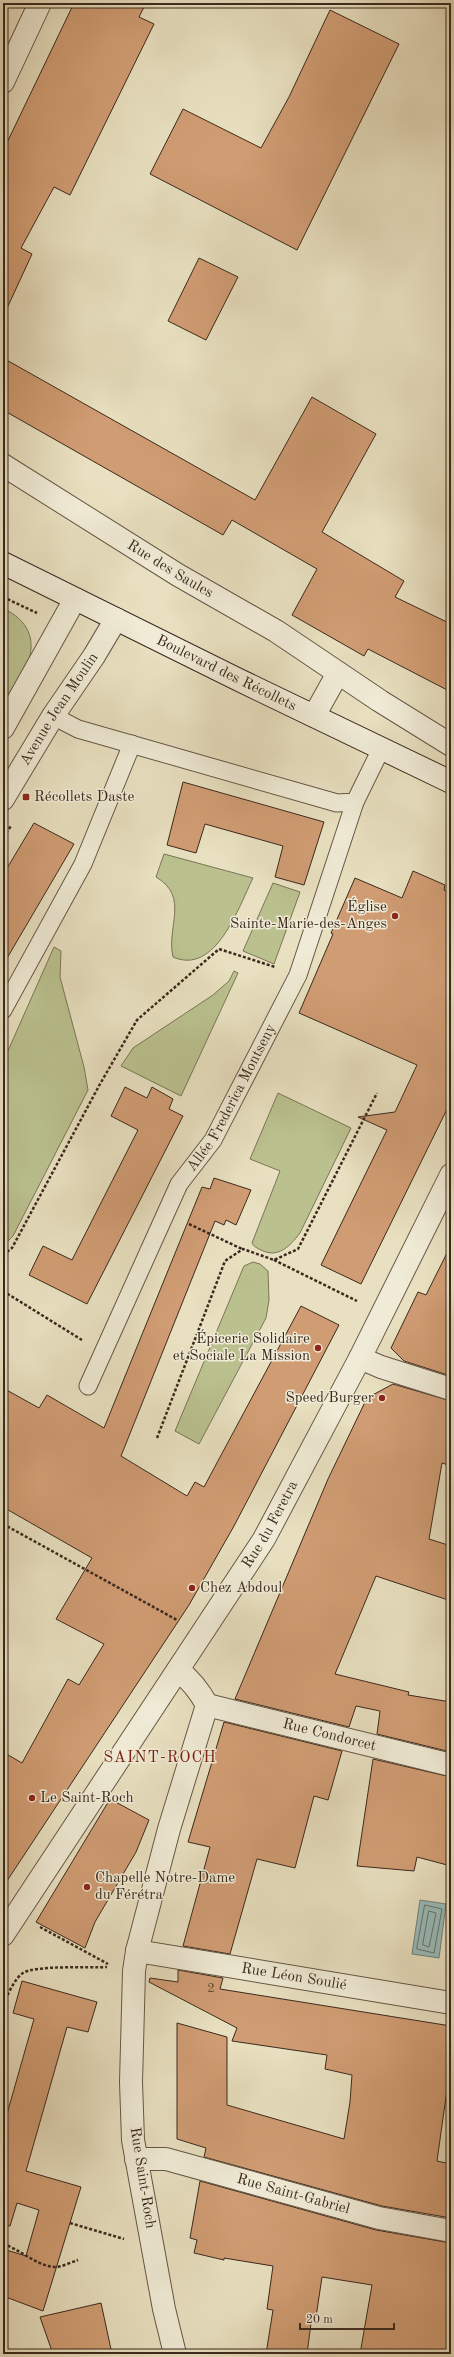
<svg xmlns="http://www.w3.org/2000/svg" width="454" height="2357" viewBox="0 0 454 2357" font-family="'Old Standard TT',serif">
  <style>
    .green { fill: #bac18f; stroke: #7a7556 }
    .water { fill: #99bbb9; stroke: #73817b }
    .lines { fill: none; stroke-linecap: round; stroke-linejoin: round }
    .shore { stroke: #6a726b; stroke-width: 1 }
    .building { fill: #d09c73; stroke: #3b291d }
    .service-casing { stroke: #665746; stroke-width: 19 }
    .minor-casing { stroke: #665746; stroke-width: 24 }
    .tertiary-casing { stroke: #665746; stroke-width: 24 }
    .secondary-casing { stroke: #3b291d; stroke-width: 24 }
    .path { stroke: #3b291d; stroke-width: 2.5; stroke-dasharray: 3 2; stroke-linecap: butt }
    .service { stroke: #f0ebd6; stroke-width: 17 }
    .minor { stroke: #f0ebd6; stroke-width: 22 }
    .tertiary { stroke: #f0ebd6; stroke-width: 22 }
    .secondary { stroke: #f0ebd6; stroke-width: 22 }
    .poi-dot { fill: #8f2418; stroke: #f0ebd6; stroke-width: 1.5 }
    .labels { text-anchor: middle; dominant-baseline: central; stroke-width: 3; stroke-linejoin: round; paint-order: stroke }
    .number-label { font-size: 13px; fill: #604632 }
    .street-label { font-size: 15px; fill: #3b291d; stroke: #f0ebd6 }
    .poi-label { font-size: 15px; fill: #3b291d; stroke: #f0ebd6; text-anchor: start }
    .neighbourhood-label { font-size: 16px; letter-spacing: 1px; fill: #7a1f14; stroke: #f0ebd6 }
  </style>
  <rect width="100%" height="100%" fill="#e8e0c0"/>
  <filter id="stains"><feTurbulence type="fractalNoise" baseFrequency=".005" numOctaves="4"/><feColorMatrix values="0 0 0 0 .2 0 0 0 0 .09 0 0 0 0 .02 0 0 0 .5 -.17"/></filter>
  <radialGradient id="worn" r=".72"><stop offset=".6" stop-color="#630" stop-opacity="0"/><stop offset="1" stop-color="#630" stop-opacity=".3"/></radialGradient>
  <g class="green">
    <path d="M3 608C56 635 21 677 3 715Z"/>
    <path d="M164 854 253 878C239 906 216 976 173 957 166 927 190 897 156 877Z"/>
    <polygon points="273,883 300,892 274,964 243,951"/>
    <polygon points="54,947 61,951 60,977 84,1067 88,1090 13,1236 3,1246 3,1062"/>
    <polygon points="234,971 238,973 181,1096 121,1066 133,1048 213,995 229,981"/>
    <path d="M278 1093 351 1128 300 1233C290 1246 278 1259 261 1250 257 1248 254 1247 252 1243L280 1171 250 1159Z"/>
    <polygon points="253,1262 260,1264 268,1271 269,1300 266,1318 199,1444 175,1431 244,1266"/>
  </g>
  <polygon class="water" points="420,1900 446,1904 439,1958 412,1954"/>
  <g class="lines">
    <g class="shore">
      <polygon points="425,1905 442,1909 434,1953 417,1949"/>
      <polygon points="429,1911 436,1913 429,1947 423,1945"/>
    </g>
  </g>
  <g class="building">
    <polygon points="74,3 146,3 139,17 154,24 70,195 54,187 21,248 32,254 3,317 3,151"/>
    <polygon points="330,10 399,44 297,250 150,174 183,109 261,148 289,97"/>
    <polygon points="199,258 238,277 206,340 168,321"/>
    <polygon points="3,358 255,500 312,397 376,434 322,532 404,581 395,597 451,624 451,692 368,649 364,656 292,615 317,569 232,520 223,535 3,410"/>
    <polygon points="183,782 324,822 304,885 275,877 283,846 205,824 196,853 167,845"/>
    <polygon points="34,823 74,844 3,965 3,875"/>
    <polygon points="413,871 445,885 444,890 451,893 451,1101 361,1284 321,1265 387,1130 358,1117 395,1112 417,1065 299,1013 333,934 331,933 355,878 402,898"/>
    <polygon points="125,1087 147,1098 152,1087 173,1099 169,1109 183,1116 87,1304 29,1275 43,1246 72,1260 138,1130 111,1116"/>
    <polygon points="214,1178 251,1190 236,1225 226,1220 224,1225 215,1221 121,1456 187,1496 195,1482 204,1487 301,1306 339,1325 234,1526 189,1605 3,1887 3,1752 22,1763 68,1679 79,1685 104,1644 56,1619 92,1558 3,1507 3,1388 39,1408 47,1395 104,1428 202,1187 210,1189"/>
    <polygon points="451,1245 451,1376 404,1361 391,1348 418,1292 426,1295"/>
    <polygon points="393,1384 451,1401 451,1466 442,1463 429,1539 451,1546 451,1601 376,1576 335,1674 409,1692 408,1695 451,1702 451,1752 377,1734 380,1711 356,1706 349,1727 235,1699 328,1479 367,1398"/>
    <polygon points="224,1722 342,1751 328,1800 314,1796 295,1868 257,1859 230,1954 183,1946 210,1847 188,1842"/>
    <polygon points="373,1759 451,1777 451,1866 417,1857 414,1871 357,1866"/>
    <polygon points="110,1799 149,1820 136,1852 95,1922 85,1948 36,1922"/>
    <polygon points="178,1970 223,1978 220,1989 451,2026 451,2061 437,2161 451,2164 451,2218 382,2206 204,2157 206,2148 177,2139 177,2023 227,2037 227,2105 344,2139 350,2102 352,2075 325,2069 327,2055 232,2041 237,2028 149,1982 150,1978 178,1982"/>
    <polygon points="22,1981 97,2002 88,2032 67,2027 26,2171 81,2187 43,2311 3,2296 3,2249 26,2256 39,2210 17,2203 10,2226 3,2225 3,2128 34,2019 13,2013"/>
    <polygon points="200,2181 376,2230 451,2243 451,2354 360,2354 372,2285 322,2277 316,2317 312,2316 307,2354 266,2354 273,2310 267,2309 273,2266 224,2258 224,2260 194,2253 197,2240 190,2238"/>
    <polygon points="101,2303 112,2354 53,2354 40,2317"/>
  </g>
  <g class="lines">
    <defs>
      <g id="service">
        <polyline points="53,716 78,729 337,803 355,802 381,749"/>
        <polyline points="3,1010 83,864 132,744"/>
        <path id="s1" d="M88 1386 179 1184 213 1140 298 975 355 802"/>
      </g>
      <g id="minor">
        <polyline points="3,82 40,3"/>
        <path id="s2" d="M3 465 178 575 276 631 380 701 451 745"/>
        <polyline points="314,716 338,673"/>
        <polyline points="3,728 75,599"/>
        <path id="s3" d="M3 799 53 716 94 656 116 619"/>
        <polyline points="360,1358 381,1367 451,1389"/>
        <path id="s4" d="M207 1705 451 1765"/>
        <path id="s5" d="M137 1951 451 2003"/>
        <path id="s6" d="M136 2159H166L379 2218 451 2231"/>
      </g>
      <g id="tertiary">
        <path id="s7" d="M3 1935 264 1539 360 1358 451 1175"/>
        <path d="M175 2354 164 2309 133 2140 131 2082 134 1971 137 1951 169 1829 207 1705C199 1690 191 1680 178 1670"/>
      </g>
      <g id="secondary">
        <path id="s8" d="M3 563 239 680 451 782"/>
      </g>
    </defs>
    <use href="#service" class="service-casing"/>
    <use href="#minor" class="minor-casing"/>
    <use href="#tertiary" class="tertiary-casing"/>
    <use href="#secondary" class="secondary-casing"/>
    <g class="path">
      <polyline points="3,597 37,613"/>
      <polyline points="3,837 11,826"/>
      <polyline points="189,1224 242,1249"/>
      <polyline points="3,1255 12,1248 100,1084 137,1020 219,949 275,967"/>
      <polyline points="274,1260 357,1301"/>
      <polyline points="3,1291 82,1340"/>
      <polyline points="157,1438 225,1261 243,1249 274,1260 298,1249 377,1093"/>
      <polyline points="3,1524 177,1620"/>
      <polyline points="40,1927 108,1964"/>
      <path d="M3 2004C8 1995 14 1979 23 1973 35 1965 90 1968 107 1967"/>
      <polyline points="70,2223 124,2239"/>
      <path d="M3 2244C20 2249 39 2268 57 2267 64 2266 72 2262 78 2260"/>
    </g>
    <use href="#service" class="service"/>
    <use href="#minor" class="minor"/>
    <use href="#tertiary" class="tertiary"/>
    <use href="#secondary" class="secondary"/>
  </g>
  <g class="poi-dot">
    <rect x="22" y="793" width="8" height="8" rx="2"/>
    <circle cx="395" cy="916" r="4"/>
    <circle cx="318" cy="1348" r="4"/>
    <circle cx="382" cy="1398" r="4"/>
    <circle cx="192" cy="1588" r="4"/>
    <circle cx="32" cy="1798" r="4"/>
    <circle cx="87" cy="1887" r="4"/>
  </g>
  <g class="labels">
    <g class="number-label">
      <text x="211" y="1988">2</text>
    </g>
    <g class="street-label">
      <text stroke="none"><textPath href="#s2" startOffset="197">Rue des Saules</textPath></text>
      <text stroke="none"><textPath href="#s8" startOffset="249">Boulevard des Récollets</textPath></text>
      <text stroke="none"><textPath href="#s3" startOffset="106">Avenue Jean Moulin</textPath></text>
      <text stroke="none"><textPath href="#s1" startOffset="323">Allée Frederica Montseny</textPath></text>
      <text stroke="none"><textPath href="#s7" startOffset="490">Rue du Feretra</textPath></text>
      <text stroke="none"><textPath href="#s4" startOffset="126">Rue Condorcet</textPath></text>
      <text stroke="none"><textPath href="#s5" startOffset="159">Rue Léon Soulié</textPath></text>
      <text transform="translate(142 2178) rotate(81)">Rue Saint-Roch</text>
      <text stroke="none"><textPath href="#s6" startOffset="162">Rue Saint-Gabriel</textPath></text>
    </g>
    <g class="poi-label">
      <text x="34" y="797">Récollets Daste</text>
      <text x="387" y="907" text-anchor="end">Église<tspan x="387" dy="17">Sainte-Marie-des-Anges</tspan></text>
      <text x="310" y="1339" text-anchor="end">Épicerie Solidaire<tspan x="310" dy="17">et Sociale La Mission</tspan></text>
      <text x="374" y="1398" text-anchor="end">Speed Burger</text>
      <text x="200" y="1588">Chez Abdoul</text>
      <text x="40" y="1798">Le Saint-Roch</text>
      <text x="95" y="1878">Chapelle Notre-Dame<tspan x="95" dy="17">du Férétra</tspan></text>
    </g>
    <g class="neighbourhood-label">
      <text x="160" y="1758">SAINT-ROCH</text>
    </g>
  </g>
  <rect width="454" height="2357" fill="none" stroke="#e8e0c0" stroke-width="16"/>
  <rect x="4" y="4" width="446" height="2349" fill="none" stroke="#3b291d" stroke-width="2"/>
  <rect x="8" y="8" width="438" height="2341" fill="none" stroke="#3b291d"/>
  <path d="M300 2323v6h94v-6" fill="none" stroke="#3b291d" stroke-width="2"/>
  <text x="306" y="2323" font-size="12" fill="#3b291d" stroke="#f0ebd6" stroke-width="3" paint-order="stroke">20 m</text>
  <rect width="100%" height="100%" filter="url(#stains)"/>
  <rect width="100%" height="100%" fill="url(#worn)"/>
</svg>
